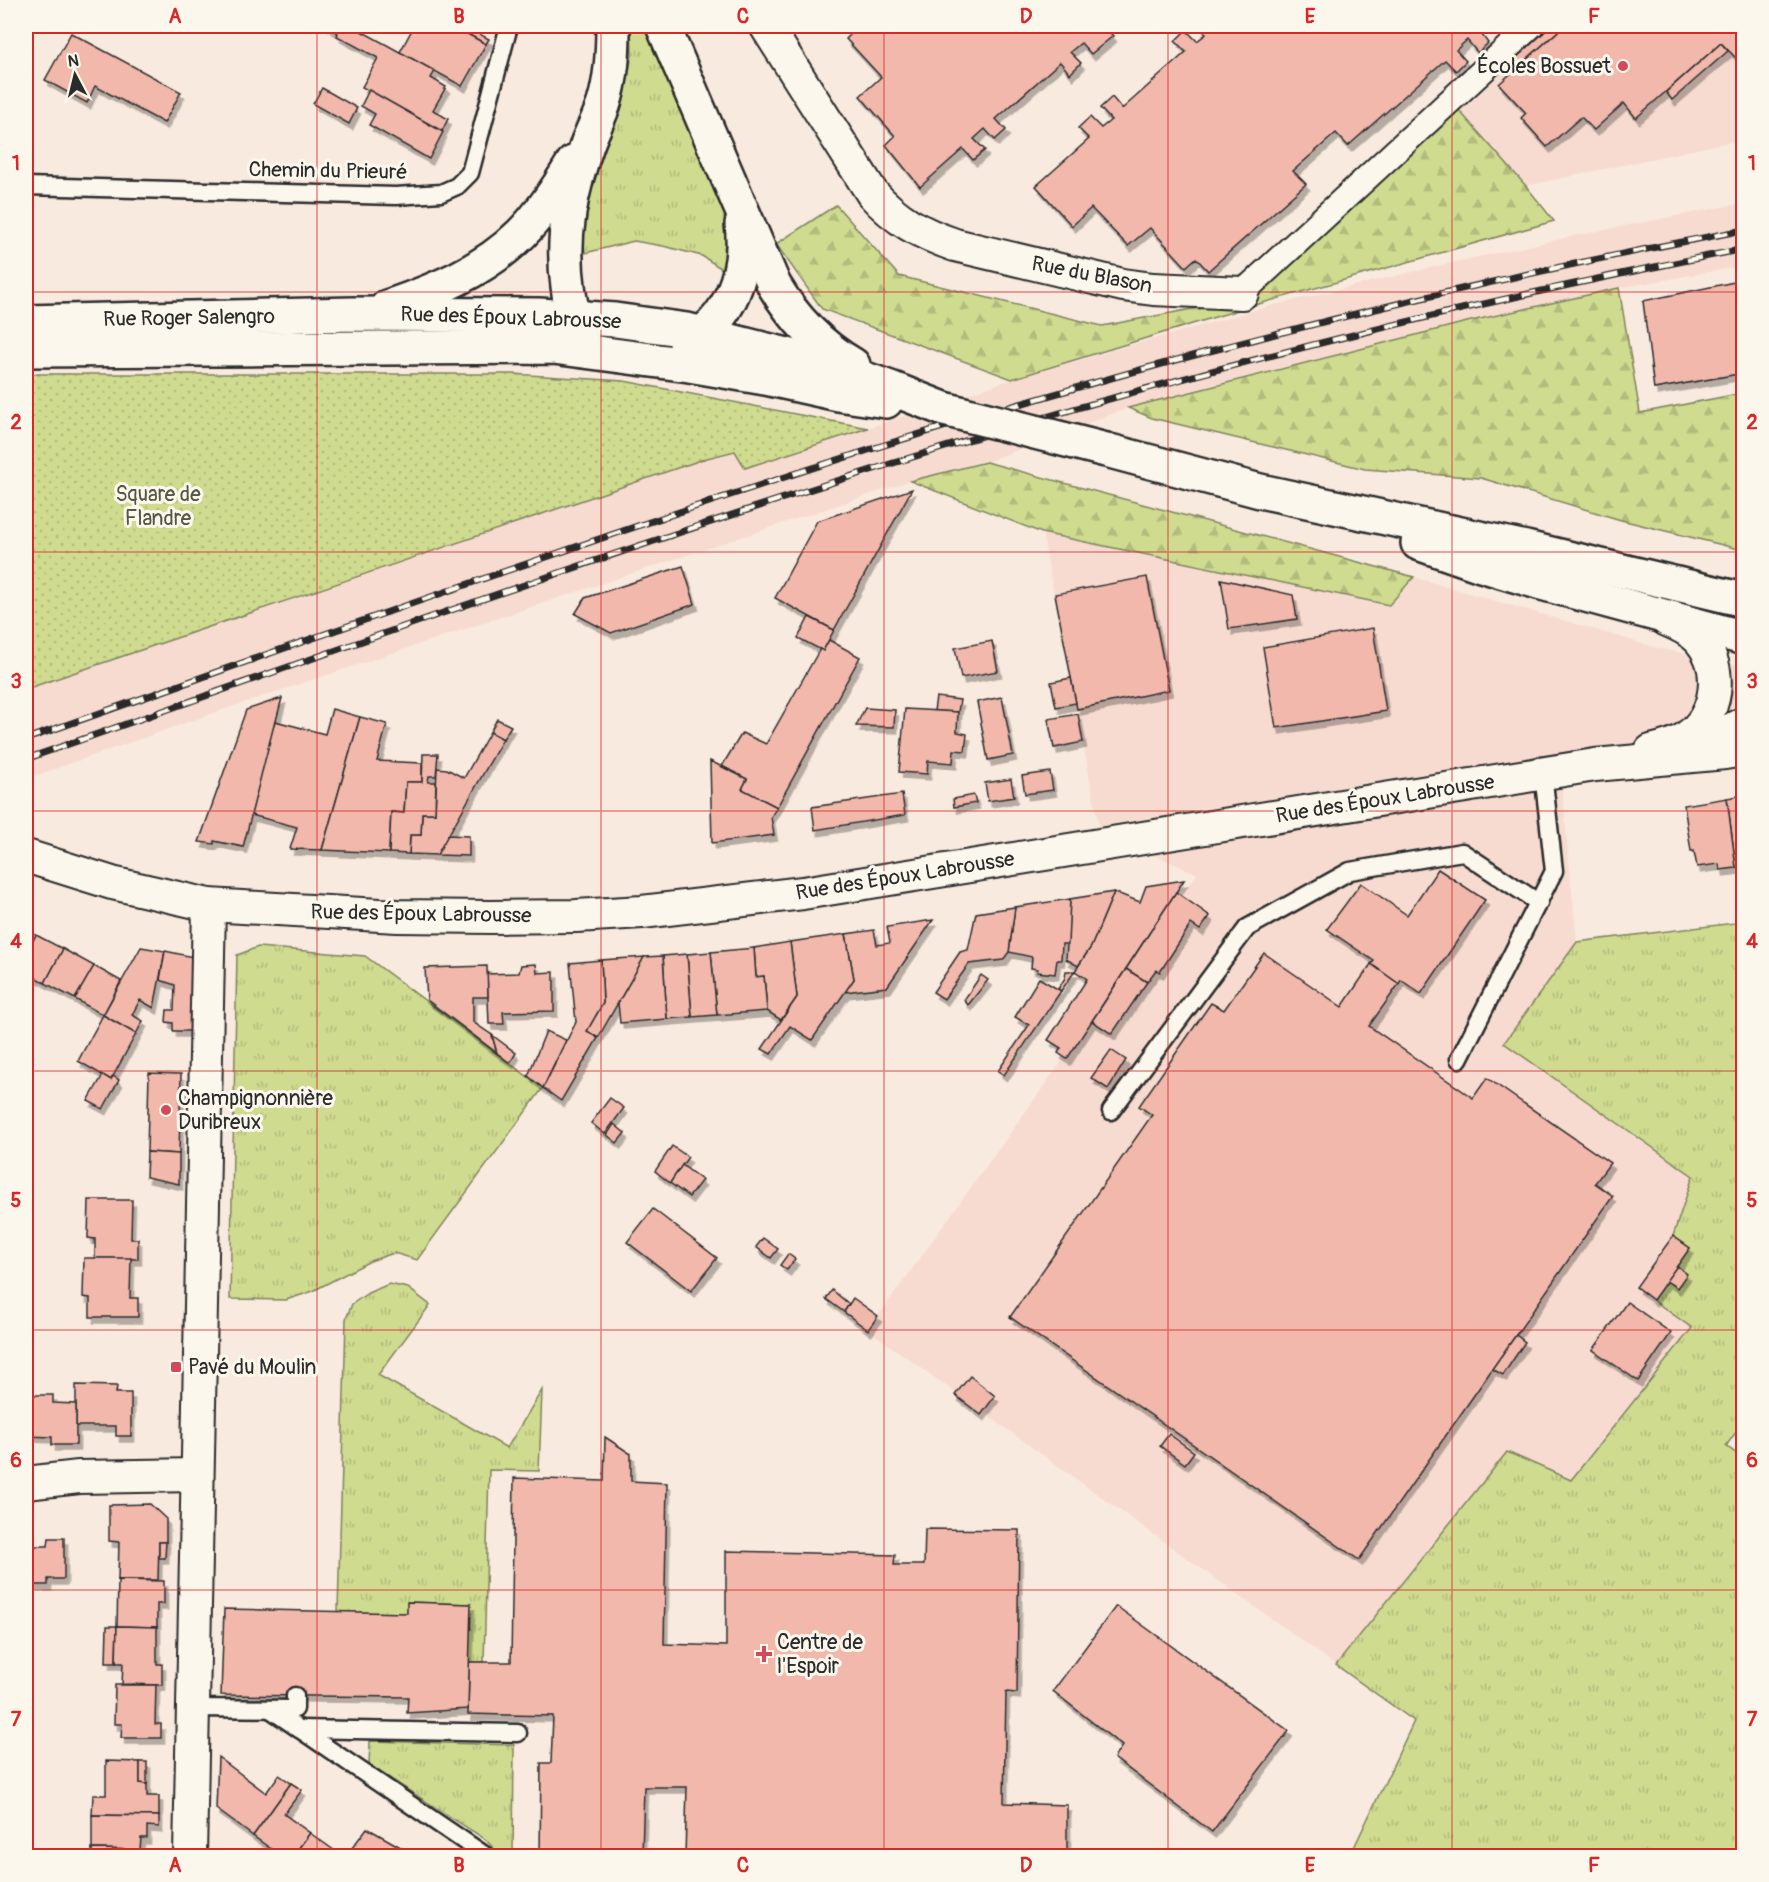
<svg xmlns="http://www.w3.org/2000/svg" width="1769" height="1882" viewBox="0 0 1769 1882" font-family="Pangolin,sans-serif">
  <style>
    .built { fill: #f7dbd0 }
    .grass { fill: url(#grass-tufts); stroke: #7d835d; stroke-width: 1.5 }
    .forest { fill: url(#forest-firs); stroke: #7d835d; stroke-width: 1.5 }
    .park { fill: url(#park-dots); stroke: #7d835d; stroke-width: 1.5 }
    .building { fill: #f2b8ac; stroke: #2b2b2b; stroke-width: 1.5; filter: url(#shadow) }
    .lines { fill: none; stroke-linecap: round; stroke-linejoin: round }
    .service-casing { stroke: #2b2b2b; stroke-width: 21 }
    .pedestrian-casing { stroke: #2b2b2b; stroke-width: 28 }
    .minor-casing { stroke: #2b2b2b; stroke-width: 36 }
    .secondary-casing { stroke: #2b2b2b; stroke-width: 38 }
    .service { stroke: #fbf7ec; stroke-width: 16 }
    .pedestrian { stroke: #fbf7ec; stroke-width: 24 }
    .minor { stroke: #fbf7ec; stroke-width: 32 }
    .secondary { stroke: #fbf7ec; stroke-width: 33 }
    .rail-casing { stroke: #2b2b2b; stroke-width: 7 }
    .rail { stroke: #fbf7ec; stroke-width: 4.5; stroke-dasharray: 14; stroke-linecap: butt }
    .secondary-bridge-casing { stroke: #2b2b2b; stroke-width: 38; stroke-linecap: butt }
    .secondary-bridge { stroke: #fbf7ec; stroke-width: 33 }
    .grid { fill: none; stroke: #d62828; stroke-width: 1.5; stroke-opacity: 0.55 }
    .poi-dot { fill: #d1495b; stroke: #fbf7ec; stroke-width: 2 }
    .labels { text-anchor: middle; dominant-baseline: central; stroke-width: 6; stroke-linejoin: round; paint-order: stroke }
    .poi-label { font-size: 21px; fill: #2b2b2b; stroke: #fbf7ec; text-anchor: start }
    .street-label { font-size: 21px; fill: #2b2b2b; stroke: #fbf7ec }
    .park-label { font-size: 21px; fill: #545744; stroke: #fbf7ec }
    .neatline { fill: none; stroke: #d62828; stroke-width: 2 }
    .grid-label { font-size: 20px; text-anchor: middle; font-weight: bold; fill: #d62828 }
  </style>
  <defs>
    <pattern id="grass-tufts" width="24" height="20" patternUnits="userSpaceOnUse" patternTransform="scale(1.5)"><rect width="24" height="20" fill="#cfdb8f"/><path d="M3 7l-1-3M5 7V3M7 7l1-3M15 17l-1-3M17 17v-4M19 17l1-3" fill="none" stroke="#b2bc7c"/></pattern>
    <pattern id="forest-firs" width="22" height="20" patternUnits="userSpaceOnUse" patternTransform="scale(1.5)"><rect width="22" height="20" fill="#cfdb8f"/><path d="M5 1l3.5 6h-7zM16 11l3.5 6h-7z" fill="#b2bc7c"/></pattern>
    <pattern id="park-dots" width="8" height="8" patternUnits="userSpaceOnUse" patternTransform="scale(1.5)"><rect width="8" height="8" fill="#cfdb8f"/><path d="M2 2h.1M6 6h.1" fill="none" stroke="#b2bc7c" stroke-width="1.8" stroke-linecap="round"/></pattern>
    <filter id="shadow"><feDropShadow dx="3.5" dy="6" stdDeviation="0" flood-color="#0004"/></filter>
  </defs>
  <rect width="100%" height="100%" fill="#f9eadf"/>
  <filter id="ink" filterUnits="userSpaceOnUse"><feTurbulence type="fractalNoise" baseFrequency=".0167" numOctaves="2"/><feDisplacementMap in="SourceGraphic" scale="12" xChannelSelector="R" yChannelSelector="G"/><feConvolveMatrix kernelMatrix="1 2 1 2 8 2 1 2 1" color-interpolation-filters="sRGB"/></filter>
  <g filter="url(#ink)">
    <g class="built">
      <polygon points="1549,26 1743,26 1743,139 1526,186 1456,107"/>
      <polygon points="1743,203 1743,266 1619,288 1471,321 1128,408 986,462 910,481 237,705 26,779 26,689 707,458 735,451 745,468 868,428 1012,379 1262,308 1437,266 1578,235"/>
      <polygon points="1042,533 1389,605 1414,577 1658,648 1743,666 1743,763 1562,788 1577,942 1504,1043 1693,1176 1673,1235 1690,1248 1692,1327 1571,1480 1507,1452 1336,1665 868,1330 1197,874 1100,831"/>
    </g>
    <g class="grass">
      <polygon points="631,26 649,26 729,217 725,271 702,256 663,246 634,241 585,253 583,235 586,200 619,111 632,56"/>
      <polygon points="1743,922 1744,1421 1726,1446 1744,1459 1743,1856 1350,1856 1414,1721 1336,1665 1507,1452 1571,1480 1692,1328 1653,1300 1690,1248 1673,1236 1693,1176 1504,1043 1577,942"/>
      <polygon points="258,947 365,956 543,1088 417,1260 394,1253 370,1261 313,1291 286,1300 230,1299 237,955"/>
      <polygon points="389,1284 408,1288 430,1305 378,1375 507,1448 542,1390 539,1471 489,1470 484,1662 469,1662 470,1604 408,1602 407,1613 338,1612 346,1319 352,1304 368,1293"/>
      <polygon points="370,1741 514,1745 513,1856 501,1856 485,1839 369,1765"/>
    </g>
    <g class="forest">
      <polygon points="1456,107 1526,186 1554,221 1248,307 1012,379 822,309 776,244 836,205 899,276 1102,326 1245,299"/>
      <polygon points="1619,288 1640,413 1743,393 1743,550 1621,520 1481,478 1365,469 1152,418 1128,408 1471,321"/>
      <polygon points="986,462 1414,577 1389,605 1042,533 910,481"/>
    </g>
    <polygon class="park" points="26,374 512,374 624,381 868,428 745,468 735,451 707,458 26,689"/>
    <g class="building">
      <polygon points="326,26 352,26 435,71 431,78 446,87 433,110 448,119 442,131 362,87 378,58 337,36 338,33"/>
      <polygon points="414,26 453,26 486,44 462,86 400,52"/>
      <polygon points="453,26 464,26 489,39 486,44"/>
      <polygon points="853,26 1104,26 1113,36 1091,54 1081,43 1070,52 1081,63 1070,74 1060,62 996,119 1006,130 995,140 985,129 974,139 985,150 973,160 963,149 920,187 886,145 895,136 860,96 881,77 846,39 856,29"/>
      <polygon points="1200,26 1483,26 1478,30 1488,43 1478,53 1467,40 1456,50 1466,61 1456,71 1445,60 1348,146 1336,133 1293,171 1306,184 1208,271 1196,258 1186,267 1150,228 1128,246 1091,208 1072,226 1036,186 1089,139 1078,128 1090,117 1101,128 1111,120 1100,108 1112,97 1122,109 1186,52 1175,41 1186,30 1197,41 1206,34"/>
      <polygon points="1551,26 1564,26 1510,74 1505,68"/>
      <polygon points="1564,26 1744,26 1744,66 1721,43 1636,118 1624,103 1594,130 1581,117 1547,147 1521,118 1526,113 1499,84"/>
      <polygon points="71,33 181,92 164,123 95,86 87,103 45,80"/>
      <polygon points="1721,43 1728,51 1672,100 1666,92"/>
      <polygon points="322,88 357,108 349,124 313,104"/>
      <polygon points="369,90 443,132 429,159 369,125 375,114 361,106"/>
      <polygon points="1744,280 1744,373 1654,389 1643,301"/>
      <polygon points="912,489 834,630 775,598 817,521"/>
      <polygon points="683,566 695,604 611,633 575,614 585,598"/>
      <polygon points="1147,577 1169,690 1077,709 1055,594"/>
      <polygon points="1221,579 1293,595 1297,619 1229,629"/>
      <polygon points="809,617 834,630 823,651 798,638"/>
      <polygon points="1373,628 1386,711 1276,728 1263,647"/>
      <polygon points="829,640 860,657 777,807 742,789 747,779 722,766 742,733 766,744 820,649 823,651"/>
      <polygon points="992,641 998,671 961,678 955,648"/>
      <polygon points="1071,678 1076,703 1056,707 1051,682"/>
      <polygon points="936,697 960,700 958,712 934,711"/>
      <polygon points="1002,697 1013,755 988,760 977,702"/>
      <polygon points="282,698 243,847 214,841 214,844 199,842 246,710"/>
      <polygon points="865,708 895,710 894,727 856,726"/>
      <polygon points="332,709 360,717 322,850 290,849 297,827 251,815 275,721 325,734"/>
      <polygon points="905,709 958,712 957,732 967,734 965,751 954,750 953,763 928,761 927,774 899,772"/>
      <polygon points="1078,714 1083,742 1054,748 1048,719"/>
      <polygon points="360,717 387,724 377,761 422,763 422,782 406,782 404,813 391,812 389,853 322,850"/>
      <polygon points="497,719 511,726 503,739 490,732"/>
      <polygon points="490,732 503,739 437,855 409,854 410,835 421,835 422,813 435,813 437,768 447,769 464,778"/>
      <polygon points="423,754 438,754 436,776 429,776 428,782 436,782 435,813 422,813 421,835 410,835 409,854 389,853 391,812 404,813 406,782 422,782"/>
      <polygon points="710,761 747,779 742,789 777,807 771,817 774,835 712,843"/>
      <polygon points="1050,772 1053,790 1025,794 1022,776"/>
      <polygon points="1011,779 1014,797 988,801 985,783"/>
      <polygon points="902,794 905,815 815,830 812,807"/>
      <polygon points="974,795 976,803 954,807 953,799"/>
      <polygon points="1744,795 1744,867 1736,868 1727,798"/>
      <polygon points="1727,798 1736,868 1720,870 1719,864 1697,867 1694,851 1691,851 1684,805"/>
      <polygon points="448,835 469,836 469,856 437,855"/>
      <polygon points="1438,869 1485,900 1421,994 1401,980 1399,984 1371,964 1374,961 1327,929 1361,883 1407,915"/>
      <polygon points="1184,880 1067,1059 1058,1053 1061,1048 1048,1040 1087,979 1075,971 1091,947 1114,892 1140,902 1146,886"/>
      <polygon points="1114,892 1091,947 1078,966 1066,959 1070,899"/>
      <polygon points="1176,892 1210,916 1200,930 1191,924 1160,972 1156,970 1147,982 1126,969"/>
      <polygon points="1070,899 1068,944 1062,944 1061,960 1057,960 1055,974 1037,972 1038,969 1031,968 1032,957 1009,952 1015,907"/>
      <polygon points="1015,907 1009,952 1003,960 969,964 944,999 933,992 960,952 968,950 976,913"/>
      <polygon points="933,920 887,987 844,992 854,979 846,934 874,930 877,945 890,943 887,927"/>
      <polygon points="26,928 36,935 26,954"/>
      <polygon points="846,934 854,979 812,1040 790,1026 771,1054 762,1049 797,997 790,942"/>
      <polygon points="36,935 63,949 45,983 26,972 26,954"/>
      <polygon points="790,942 797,997 781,1020 767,1011 764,976 756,977 754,948"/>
      <polygon points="141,947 165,951 154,1008 140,1000 132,1015 143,1021 136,1034 103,1015"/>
      <polygon points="754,948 756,977 764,976 767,1011 717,1015 711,952"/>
      <polygon points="63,949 94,966 75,999 45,983"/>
      <polygon points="165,951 198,958 194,1031 173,1031 173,1023 166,1022 167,1010 174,1010 175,985 160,980"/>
      <polygon points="711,952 717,1015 692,1017 687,954"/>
      <polygon points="1264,953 1342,1007 1371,964 1399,984 1369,1026 1473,1098 1487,1078 1610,1163 1595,1183 1613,1196 1359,1560 1010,1317 1152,1115 1139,1106 1211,1003 1224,1010"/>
      <polygon points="687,954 692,1017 667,1019 663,956"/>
      <polygon points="663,956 667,1019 620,1023 618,1003 644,957"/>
      <polygon points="644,957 598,1038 587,1031 603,1003 601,960"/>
      <polygon points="601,960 603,1003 587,1031 598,1038 561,1101 543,1088 576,1022 570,963"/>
      <polygon points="536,964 537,973 554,972 554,1011 503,1012 504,1024 489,1024 487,974 519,973 521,965"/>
      <polygon points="94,966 121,981 103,1015 75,999"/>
      <polygon points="487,966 488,997 473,997 473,1022 492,1035 497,1053 427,1000 425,968"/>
      <polygon points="1126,969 1147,982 1112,1034 1092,1021"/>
      <polygon points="1066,971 1075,971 1061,991 1058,989 1065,978"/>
      <polygon points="981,975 988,980 968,1005 964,1000"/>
      <polygon points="1039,978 1061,991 1004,1075 998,1071 1029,1025 1015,1017"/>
      <polygon points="103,1015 136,1034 111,1080 78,1061"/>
      <polygon points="546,1031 566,1040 543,1088 528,1076"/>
      <polygon points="492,1035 516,1053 510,1063 497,1053"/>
      <polygon points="1111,1050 1126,1060 1108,1089 1091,1078"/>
      <polygon points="149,1073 181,1074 179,1154 147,1152"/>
      <polygon points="103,1075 111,1080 113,1076 119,1080 103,1109 88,1101"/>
      <polygon points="610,1098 624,1108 605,1134 591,1123"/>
      <polygon points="614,1124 625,1133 617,1143 607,1135"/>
      <polygon points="672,1146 688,1157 670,1183 655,1171"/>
      <polygon points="147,1152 179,1154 179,1184 146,1177"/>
      <polygon points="682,1165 702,1180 689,1197 670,1183"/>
      <polygon points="89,1200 132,1200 131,1239 138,1239 138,1259 95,1258 95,1239 88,1238"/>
      <polygon points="653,1209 717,1258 691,1291 627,1242"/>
      <polygon points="1673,1236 1690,1248 1653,1300 1636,1287"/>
      <polygon points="763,1238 778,1249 771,1258 756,1247"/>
      <polygon points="788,1254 795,1259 787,1270 780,1265"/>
      <polygon points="84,1258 131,1258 130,1298 138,1298 138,1317 90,1317 90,1298 83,1297"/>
      <polygon points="1677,1266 1687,1274 1677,1288 1666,1281"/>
      <polygon points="832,1290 849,1304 844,1312 826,1299"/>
      <polygon points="853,1298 878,1316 868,1330 844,1312"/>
      <polygon points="1627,1302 1671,1333 1638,1381 1593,1350"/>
      <polygon points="1516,1335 1525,1342 1503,1375 1492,1369"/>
      <polygon points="970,1376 995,1396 981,1415 955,1395"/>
      <polygon points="76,1385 117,1386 116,1393 131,1393 131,1436 116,1436 116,1426 76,1426"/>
      <polygon points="26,1395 53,1395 53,1403 76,1404 76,1445 52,1445 52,1437 26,1436"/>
      <polygon points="1169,1434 1194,1452 1185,1464 1160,1446"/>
      <polygon points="605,1437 631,1454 631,1481 667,1483 664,1644 726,1646 726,1551 895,1555 894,1565 924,1565 925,1529 1019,1530 1017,1693 1006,1692 1004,1803 1067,1805 1067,1856 685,1856 687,1787 644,1787 642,1856 540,1856 541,1763 551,1763 553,1716 468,1714 469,1662 511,1662 514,1478 604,1481"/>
      <polygon points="150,1504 166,1519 166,1542 159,1542 158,1580 118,1580 119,1542 109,1541 109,1505"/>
      <polygon points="49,1538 64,1538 64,1579 48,1579 48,1585 26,1585 26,1546 48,1546"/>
      <polygon points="159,1542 166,1542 165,1558 159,1558"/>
      <polygon points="118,1580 164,1581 164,1604 157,1604 157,1627 117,1626"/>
      <polygon points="407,1602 471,1604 468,1709 407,1713 408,1697 221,1695 224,1609 407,1613"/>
      <polygon points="1116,1606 1289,1731 1212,1832 1114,1758 1122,1746 1053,1691"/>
      <polygon points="107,1626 117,1626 116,1663 106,1663"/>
      <polygon points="117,1626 157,1627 157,1664 162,1664 162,1685 122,1684 123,1663 116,1663"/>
      <polygon points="115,1685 156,1685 155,1724 161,1724 161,1738 121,1738 122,1724 114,1724"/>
      <polygon points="218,1757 266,1793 279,1775 291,1783 253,1836 216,1809"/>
      <polygon points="106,1761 140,1762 140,1783 147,1784 147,1796 159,1796 159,1816 92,1815 93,1795 106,1795"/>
      <polygon points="140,1762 147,1762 147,1784 140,1783"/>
      <polygon points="291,1783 302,1790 284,1814 310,1833 293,1856 281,1856 253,1836"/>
      <polygon points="92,1815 159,1816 159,1827 147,1826 147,1838 141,1838 140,1850 92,1849"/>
      <polygon points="367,1828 404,1849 416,1856 346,1856"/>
      <polygon points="310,1833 342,1856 293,1856"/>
      <polygon points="92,1849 140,1850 140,1856 92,1856"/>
    </g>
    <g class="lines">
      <defs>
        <g id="service">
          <polyline points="26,186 396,196 441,193 457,186 470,173 509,26"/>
          <polyline points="1459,1059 1554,871 1543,773"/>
          <polyline points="1111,1111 1247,928 1350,871 1462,852 1539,903"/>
          <polyline points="193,1708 295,1709 295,1696"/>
          <polyline points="270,1709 486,1856"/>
          <polyline points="299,1729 518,1733"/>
        </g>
        <polyline id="pedestrian" points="1242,293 1531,26"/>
        <g id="minor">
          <path d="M766 26 872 193C896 220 920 233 955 245L1123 285 1153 289 1242 293"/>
          <polyline points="1688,742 1727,732 1744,723"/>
          <path d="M1651 751C1663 748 1676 745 1686 738 1718 717 1725 668 1699 639 1690 630 1679 625 1667 620"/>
          <polyline points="26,856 112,883 209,905 397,916 490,917 576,916 642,912 803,893 1595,765 1725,753 1744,750"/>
          <polyline points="26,1483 79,1477 197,1475"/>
          <polyline points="190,1856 209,905"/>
        </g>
        <g id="secondary">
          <path d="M663 26 774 285C794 319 819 345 853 365"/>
          <path d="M387 307C434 291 484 271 521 234 541 214 558 188 573 163"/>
          <polyline points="26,322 353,314 539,315 615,320 687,330 827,365 893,389 944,409"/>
          <path d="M582 335C573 320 570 303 568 286 561 236 571 189 588 142 593 129 600 116 604 103 612 78 613 52 613 26"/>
          <path d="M686 343C730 322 748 271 742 224"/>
          <polyline points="26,350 553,347 689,365 765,378 838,394 886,401"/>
          <polyline points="1106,450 1260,491 1526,548 1744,600"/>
          <polyline points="1418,543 1481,565 1538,582 1744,638"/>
        </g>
      </defs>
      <use href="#service" class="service-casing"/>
      <use href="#pedestrian" class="pedestrian-casing"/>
      <use href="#minor" class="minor-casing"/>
      <use href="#secondary" class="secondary-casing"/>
      <use href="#service" class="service"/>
      <use href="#pedestrian" class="pedestrian"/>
      <use href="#minor" class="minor"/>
      <use href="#secondary" class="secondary"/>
      <defs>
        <g id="rail">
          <path d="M26 739C309 640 592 538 878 447 1162 358 1452 285 1744 230"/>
          <path d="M26 759C312 659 598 556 887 465 1168 377 1455 305 1744 249"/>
        </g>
      </defs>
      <use href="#rail" class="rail-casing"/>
      <use href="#rail" class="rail"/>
      <defs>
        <polyline id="secondary-bridge" points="944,409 1106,450"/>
      </defs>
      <use href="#secondary-bridge" class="secondary-bridge-casing"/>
      <use href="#secondary-bridge" class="secondary-bridge"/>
    </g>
  </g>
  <path class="grid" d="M317 26V1856M601 26V1856M884 26V1856M1168 26V1856M1452 26V1856M26 292H1744M26 552H1744M26 811H1744M26 1071H1744M26 1330H1744M26 1590H1744"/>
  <g class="poi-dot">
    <circle cx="1623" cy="66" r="6"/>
    <circle cx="166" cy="1110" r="6"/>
    <rect x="170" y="1361" width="12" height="12" rx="3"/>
    <path d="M761 1645h6v6h6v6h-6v6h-6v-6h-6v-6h6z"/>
  </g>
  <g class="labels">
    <g class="poi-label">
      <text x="1611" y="66" text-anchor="end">Écoles Bossuet</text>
      <text x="178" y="1098">Champignonnière<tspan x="178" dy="24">Duribreux</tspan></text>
      <text x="188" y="1367">Pavé du Moulin</text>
      <text x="777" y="1642">Centre de<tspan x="777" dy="24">l'Espoir</tspan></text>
    </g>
    <g class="street-label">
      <text transform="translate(328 171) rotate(1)">Chemin du Prieuré</text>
      <text transform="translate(1092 275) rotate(11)">Rue du Blason</text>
      <text transform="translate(189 318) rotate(-1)">Rue Roger Salengro</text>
      <text transform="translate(511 318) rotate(2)">Rue des Époux Labrousse</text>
      <text transform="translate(1385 799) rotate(-9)">Rue des Époux Labrousse</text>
      <text transform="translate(905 876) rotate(-9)">Rue des Époux Labrousse</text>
      <text transform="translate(421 914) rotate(1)">Rue des Époux Labrousse</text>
    </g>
    <g class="park-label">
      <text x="158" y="494">Square de<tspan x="158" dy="24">Flandre</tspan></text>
    </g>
  </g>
  <rect width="1769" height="1882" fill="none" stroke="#fbf7ec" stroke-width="66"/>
  <g transform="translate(75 75) rotate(353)" stroke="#fbf7ec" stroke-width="4.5" paint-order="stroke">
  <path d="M0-4.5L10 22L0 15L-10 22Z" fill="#2b2b2b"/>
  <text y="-9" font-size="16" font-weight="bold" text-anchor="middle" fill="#2b2b2b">N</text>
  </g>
  <rect x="33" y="33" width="1703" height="1816" class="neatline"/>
  <g class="grid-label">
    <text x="175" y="23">A</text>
    <text x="459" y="23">B</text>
    <text x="743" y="23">C</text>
    <text x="1026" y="23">D</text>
    <text x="1310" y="23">E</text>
    <text x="1594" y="23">F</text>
    <text x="16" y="170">1</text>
    <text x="1752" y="170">1</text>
    <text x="16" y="429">2</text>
    <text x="1752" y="429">2</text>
    <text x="16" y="688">3</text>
    <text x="1752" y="688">3</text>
    <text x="16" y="948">4</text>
    <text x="1752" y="948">4</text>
    <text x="16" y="1207">5</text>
    <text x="1752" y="1207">5</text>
    <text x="16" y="1467">6</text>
    <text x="1752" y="1467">6</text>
    <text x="16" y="1726">7</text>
    <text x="1752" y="1726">7</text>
    <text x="175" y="1872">A</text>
    <text x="459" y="1872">B</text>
    <text x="743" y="1872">C</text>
    <text x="1026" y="1872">D</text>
    <text x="1310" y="1872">E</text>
    <text x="1594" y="1872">F</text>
  </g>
</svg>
